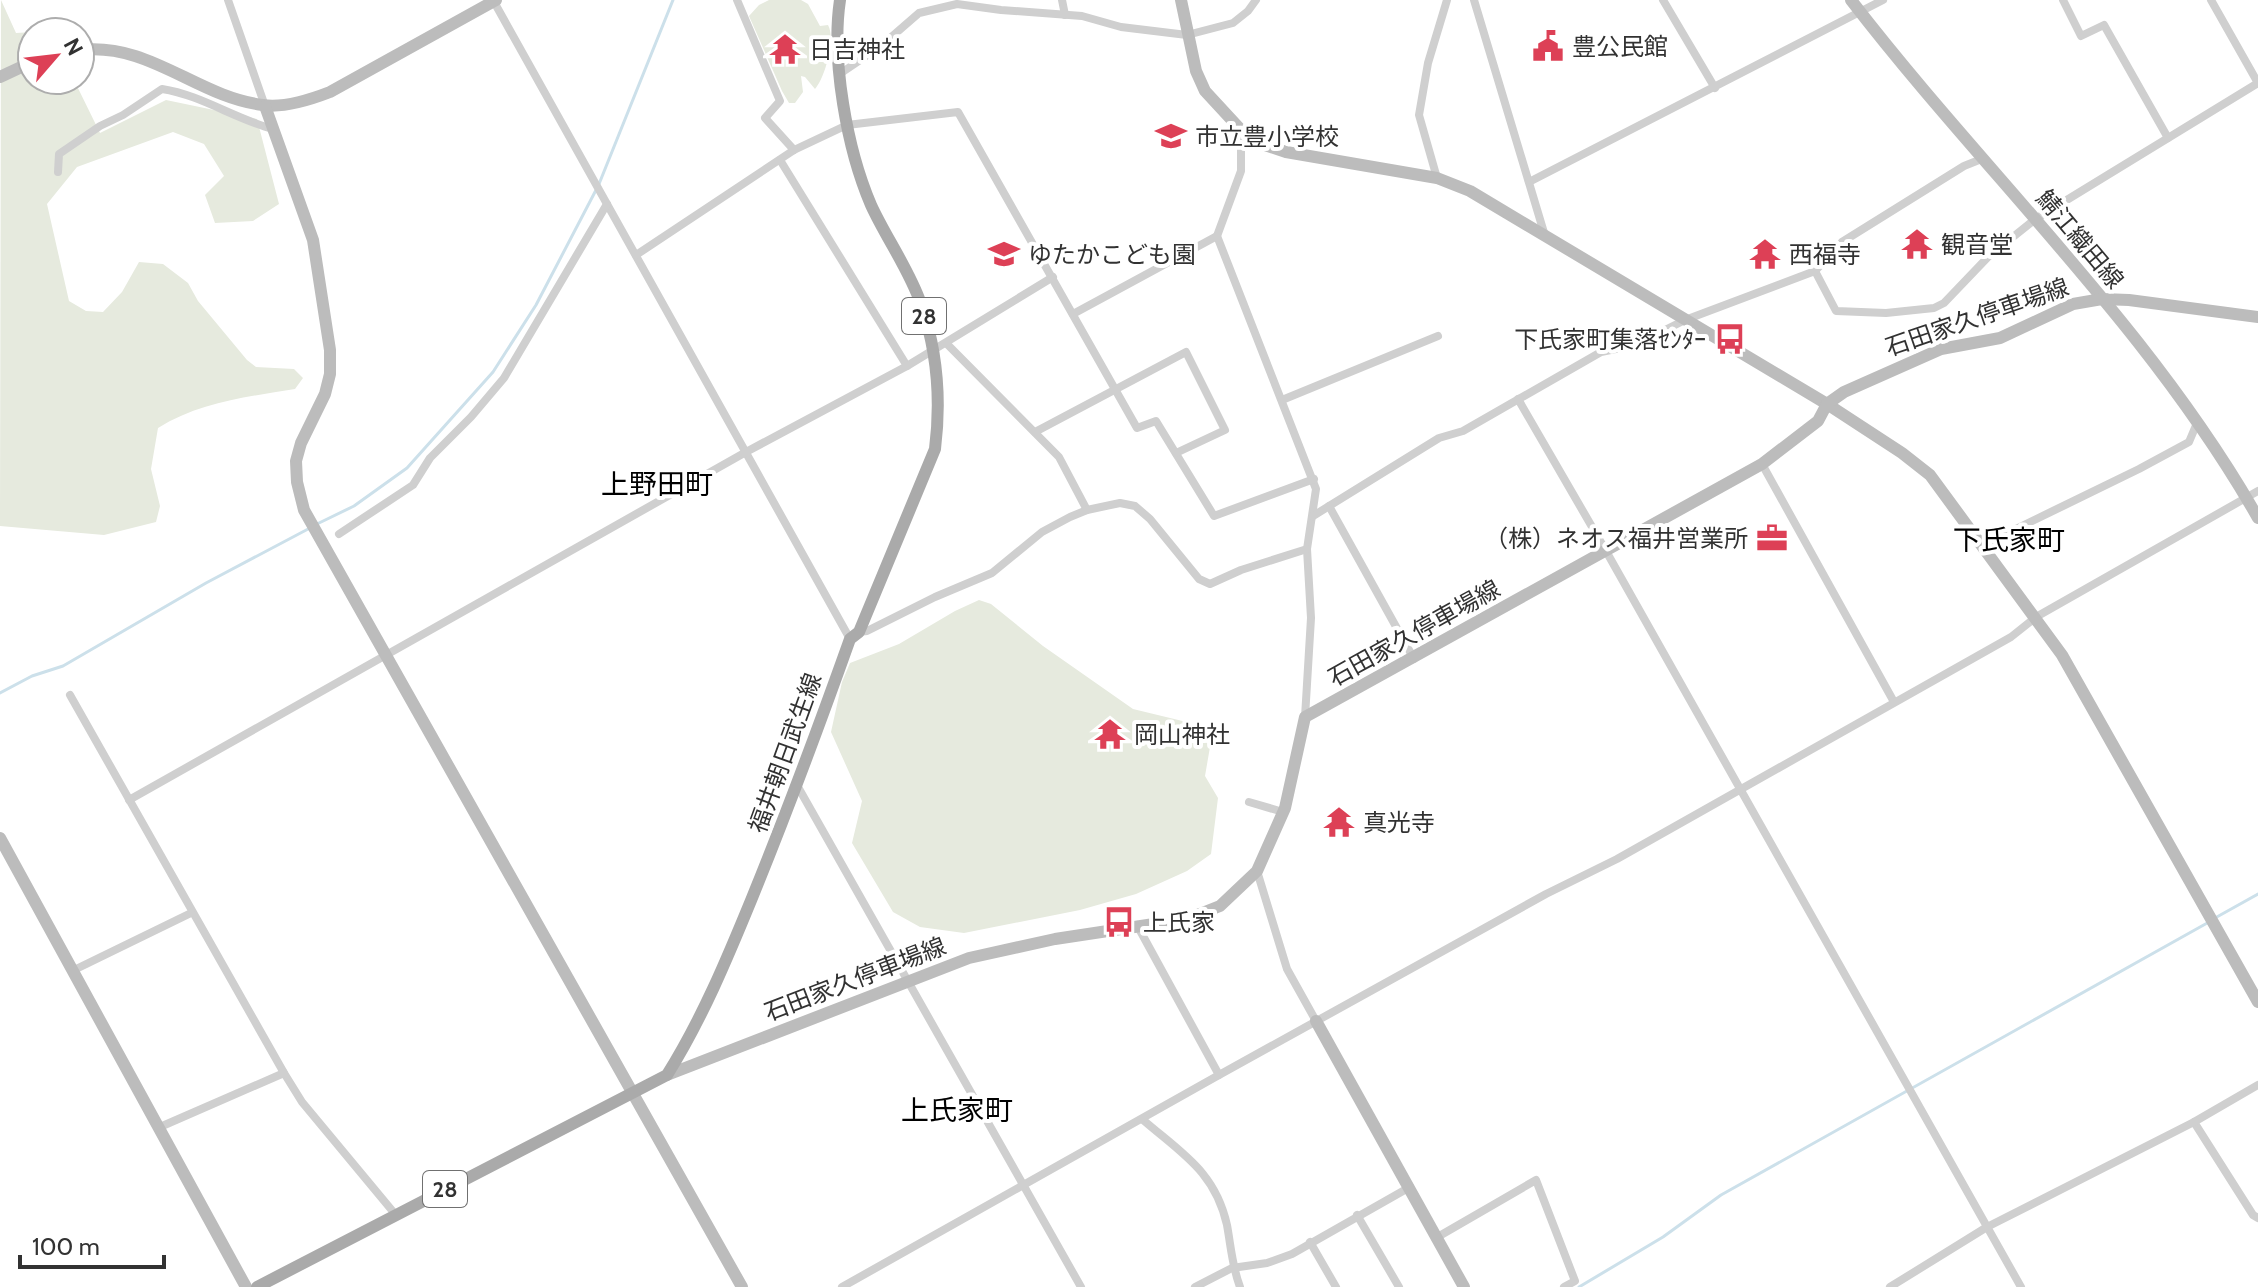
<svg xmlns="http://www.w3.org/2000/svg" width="2258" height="1287" viewBox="0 0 2258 1287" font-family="Cabin,'Noto Sans JP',sans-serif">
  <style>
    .green { fill: #e6eade }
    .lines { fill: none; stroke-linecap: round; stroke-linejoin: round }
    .stream { stroke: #cce0ea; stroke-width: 3 }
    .street { stroke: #cfcfcf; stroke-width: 8 }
    .secondary { stroke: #bcbcbc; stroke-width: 12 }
    .primary { stroke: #aaa; stroke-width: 12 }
    .labels { text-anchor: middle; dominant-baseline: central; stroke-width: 8; stroke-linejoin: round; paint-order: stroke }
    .shield { fill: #fff; stroke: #707070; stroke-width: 2 }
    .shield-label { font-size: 22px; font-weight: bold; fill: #323232 }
    .poi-label { font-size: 24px; fill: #323232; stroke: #fff; text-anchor: start }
    .street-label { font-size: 24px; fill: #323232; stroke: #fff }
    .quarter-label { font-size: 28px; fill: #000; stroke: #fff }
  </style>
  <rect width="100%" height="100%" fill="#fff"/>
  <g class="green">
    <path d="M1 0 16 33 33 32 32 80H74L100 133 166 100 257 119 279 204 253 221 215 223 205 195 224 176 204 144 173 132 77 167 47 204 69 301 86 311 103 312 122 292 139 262 163 264 188 283 198 301 247 360 256 367 294 369 303 378 295 389C247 397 200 402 158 428L151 469 160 506 156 522 104 535 0 526Z"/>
    <path d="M769 0H801L808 4 820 26 828 25C836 38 825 78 815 89L805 77 801 76 803 92 795 103H789L782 91 749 16 759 5Z"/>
    <polygon points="979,600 991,604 1043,646 1133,709 1199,725 1210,747 1205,776 1218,798 1211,854 1187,871 1136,894 1080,910 964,933 920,927 893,912 852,843 862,801 831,732 842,682 850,663 899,644 955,611"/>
  </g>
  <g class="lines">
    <g class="stream">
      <polyline points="599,184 673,0"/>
      <polyline points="317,524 354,506 407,468 493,372 536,305 596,190"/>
      <polyline points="0,693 32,676 63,666 206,583 310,528"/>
      <polyline points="2215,918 2258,894"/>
      <polyline points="1579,1287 1663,1237 1721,1195 2209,922"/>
    </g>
    <g class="street">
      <polyline points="228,0 265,106"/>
      <polyline points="493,0 850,639"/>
      <polyline points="737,0 780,101 765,118 794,150"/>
      <polyline points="1062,0 1065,15"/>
      <polyline points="1474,0 1545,236"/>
      <polyline points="1663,0 1715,88"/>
      <polyline points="2063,0 2081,36 2104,25 2168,138"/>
      <polyline points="2211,0 2258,83"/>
      <polyline points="841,73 881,46 919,13 957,4 1001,10 1082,16 1121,27 1187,35 1233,23 1248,11 1256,0"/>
      <polyline points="780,160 907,366"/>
      <path d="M58 172 59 154 100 126 123 115 162 89C201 95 235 119 273 129"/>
      <polyline points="1437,178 1419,115 1428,63 1447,0"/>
      <polyline points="1529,182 1883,0"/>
      <polyline points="1217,236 1316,489 1307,549 1311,618 1305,717"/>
      <polyline points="636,255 794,150 847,125 958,112 1137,428 1156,421 1214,516 1314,479"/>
      <polyline points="1815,271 1836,311 1886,313 1934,308 1944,303 1988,257 2034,220 2258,83"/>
      <polyline points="1073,314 1217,236 1241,171 1241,130"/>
      <polyline points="946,343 1059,457 1087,510"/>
      <polyline points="1518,399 1606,551 2021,1287"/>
      <polyline points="1282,400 1438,336"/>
      <polyline points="1035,432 1186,352 1225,430 1176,453"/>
      <polyline points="1762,464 1894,702"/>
      <polyline points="1329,506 1414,659"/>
      <polyline points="1313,516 1439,438 1463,431 1601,352 1635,345 1685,320 1815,271 1842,242 1964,166 1984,158"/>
      <polyline points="339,534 413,485 430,458 471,417 504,378 607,204"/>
      <polyline points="1983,545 2139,469 2189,442 2197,423"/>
      <polyline points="859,632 867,631 935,597 992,573 1042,532 1070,517 1087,510 1120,503 1135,506 1150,519 1199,579 1210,584 1241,570 1307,549"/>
      <polyline points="70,695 284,1073 302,1102 395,1214"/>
      <polyline points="798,787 1081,1287"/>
      <polyline points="129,800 746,452 907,366 1053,277"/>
      <polyline points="1249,802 1283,812"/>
      <polyline points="1257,871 1287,969 1316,1021"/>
      <polyline points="1137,925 1219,1075"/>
      <polyline points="74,970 191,913"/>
      <path d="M1142 1119C1181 1153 1215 1171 1227 1225 1231 1247 1232 1266 1240 1287"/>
      <polyline points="2194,1122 2253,1215 2258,1218"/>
      <polyline points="160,1127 284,1073"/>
      <polyline points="1357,1215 1399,1287"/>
      <polyline points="1441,1235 1536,1180 1575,1281 1564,1287"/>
      <polyline points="1310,1242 1336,1287"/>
      <polyline points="842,1287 1219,1075 1546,894 1617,859 2011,637 2036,617 2258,491"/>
      <polyline points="1195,1287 1232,1268 1267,1263 1292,1254 1410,1187"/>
      <polyline points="1890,1287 1987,1227 2194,1122 2258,1085"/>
    </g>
    <g class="secondary">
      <polyline points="1181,0 1196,71 1205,91 1241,130 1262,144 1286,152 1437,178 1470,191 1827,404 1902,453 1930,475 2062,655 2258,1002"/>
      <path d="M1851 0C1985 174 2149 326 2258 518"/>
      <path d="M80 50C150 42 197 97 263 105 283 108 312 99 330 92L496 0"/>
      <polyline points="0,77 32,62"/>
      <polyline points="265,106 313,240 330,350 330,374 325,394 301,443 296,461 297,482 304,510 742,1287"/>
      <polyline points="0,838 246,1287"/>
      <polyline points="1316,1021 1464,1287"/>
      <polyline points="667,1075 969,958 1055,939 1187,919 1220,906 1257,871 1285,808 1305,717 1762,464 1818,421 1827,404 1844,392 1941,349 2000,338 2073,304 2102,299 2129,300 2258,317"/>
    </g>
    <path class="primary" d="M257 1287 667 1075C702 1019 727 959 752 898 787 812 819 726 850 639L859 632 935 449C941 401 937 350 921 304 909 269 886 238 871 205 847 149 831 60 840 0"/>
  </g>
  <defs>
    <symbol id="civic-bare" viewBox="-9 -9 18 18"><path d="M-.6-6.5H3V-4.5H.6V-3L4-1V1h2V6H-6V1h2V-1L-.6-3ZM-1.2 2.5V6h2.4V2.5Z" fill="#dd4056" stroke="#fff" stroke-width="2.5" paint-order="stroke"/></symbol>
    <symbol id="temple-bare" viewBox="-9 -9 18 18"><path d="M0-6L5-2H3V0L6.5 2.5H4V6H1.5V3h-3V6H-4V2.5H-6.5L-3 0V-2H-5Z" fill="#dd4056" stroke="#fff" stroke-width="2.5" paint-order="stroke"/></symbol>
    <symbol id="school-bare" viewBox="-9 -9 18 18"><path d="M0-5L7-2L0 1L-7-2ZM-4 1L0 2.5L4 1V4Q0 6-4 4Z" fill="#dd4056" stroke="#fff" stroke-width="2.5" paint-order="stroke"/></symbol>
    <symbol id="bus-bare" viewBox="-9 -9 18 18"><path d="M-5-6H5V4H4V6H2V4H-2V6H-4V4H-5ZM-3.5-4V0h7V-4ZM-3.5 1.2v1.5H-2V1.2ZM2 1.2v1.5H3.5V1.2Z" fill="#dd4056" stroke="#fff" stroke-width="2.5" paint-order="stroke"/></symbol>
    <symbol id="office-bare" viewBox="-9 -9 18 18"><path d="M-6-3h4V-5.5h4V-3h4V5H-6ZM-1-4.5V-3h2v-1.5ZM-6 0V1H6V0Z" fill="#dd4056" stroke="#fff" stroke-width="2.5" paint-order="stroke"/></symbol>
  </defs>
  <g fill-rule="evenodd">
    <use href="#civic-bare" x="1526" y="24" width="44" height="44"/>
    <use href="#temple-bare" x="763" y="27" width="44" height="44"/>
    <use href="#school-bare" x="1149" y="114" width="44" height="44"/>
    <use href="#temple-bare" x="1895" y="222" width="44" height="44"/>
    <use href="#school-bare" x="982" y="232" width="44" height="44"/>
    <use href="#temple-bare" x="1743" y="232" width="44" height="44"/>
    <use href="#bus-bare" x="1708" y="317" width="44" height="44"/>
    <use href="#office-bare" x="1750" y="516" width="44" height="44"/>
    <use href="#temple-bare" x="1088" y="712" width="44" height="44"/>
    <use href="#temple-bare" x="1317" y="800" width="44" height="44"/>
    <use href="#bus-bare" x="1097" y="900" width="44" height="44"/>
  </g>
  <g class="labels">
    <g class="shield">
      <rect x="902" y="298" width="44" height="36" rx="6"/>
      <rect x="423" y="1171" width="44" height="36" rx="6"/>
    </g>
    <g class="shield-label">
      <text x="924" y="316">28</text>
      <text x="445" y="1189">28</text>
    </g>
    <g class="poi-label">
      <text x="1572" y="46">豊公民館</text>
      <text x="809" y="49">日吉神社</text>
      <text x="1195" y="136">市立豊小学校</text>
      <text x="1941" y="244">観音堂</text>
      <text x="1028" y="254">ゆたかこども園</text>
      <text x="1789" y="254">西福寺</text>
      <text x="1706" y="339" text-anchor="end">下氏家町集落ｾﾝﾀｰ</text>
      <text x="1748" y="538" text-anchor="end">（株）ネオス福井営業所</text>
      <text x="1134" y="734">岡山神社</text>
      <text x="1363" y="822">真光寺</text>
      <text x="1143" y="922">上氏家</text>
    </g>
    <g class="street-label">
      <text transform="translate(2080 239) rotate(50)">鯖江織田線</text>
      <text transform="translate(1977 317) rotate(-19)">石田家久停車場線</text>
      <text transform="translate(1414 633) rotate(-29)">石田家久停車場線</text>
      <text transform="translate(785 753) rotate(-70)">福井朝日武生線</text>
      <text transform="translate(855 979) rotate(-21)">石田家久停車場線</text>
    </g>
    <g class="quarter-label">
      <text x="657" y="484">上野田町</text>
      <text x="2009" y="540">下氏家町</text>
      <text x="957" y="1110">上氏家町</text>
    </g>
  </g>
  <g transform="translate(56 56) rotate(62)"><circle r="38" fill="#ffffff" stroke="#adadad" stroke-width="2"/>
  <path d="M0-6L14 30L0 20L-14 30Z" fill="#dd4056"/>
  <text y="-12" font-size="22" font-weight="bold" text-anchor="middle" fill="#323232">N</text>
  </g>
  <path d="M20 1255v12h144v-12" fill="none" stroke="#323232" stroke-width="4"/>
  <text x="32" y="1255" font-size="24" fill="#323232" stroke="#ffffff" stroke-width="6" paint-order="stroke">100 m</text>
</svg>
